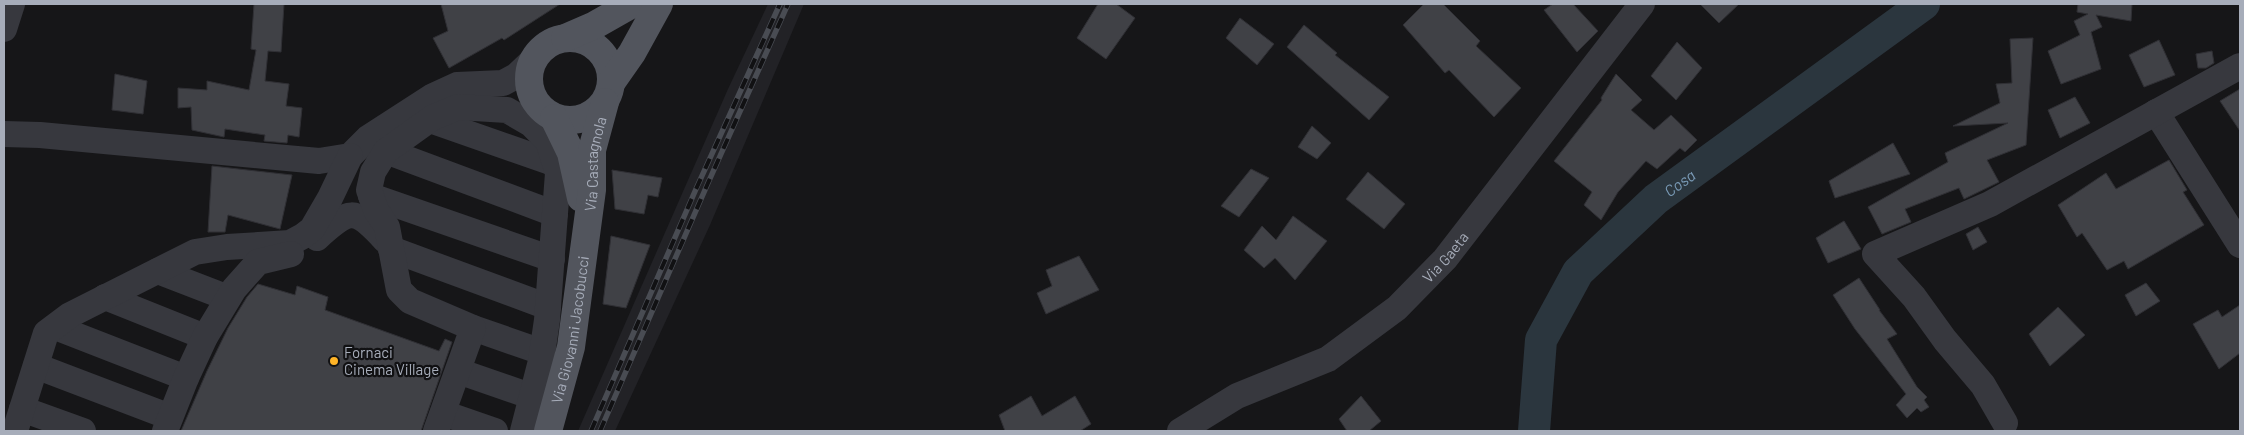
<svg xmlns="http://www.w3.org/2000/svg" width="2244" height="435" viewBox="0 0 2244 435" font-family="Barlow,sans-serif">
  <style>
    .built { fill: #222226 }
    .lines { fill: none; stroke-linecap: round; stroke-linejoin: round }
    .river { stroke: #2b363e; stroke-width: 32 }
    .building { fill: #404146; stroke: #303035 }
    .minor { stroke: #37383e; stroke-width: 26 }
    .major { stroke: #52555d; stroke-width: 28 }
    .rail-casing { stroke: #494c53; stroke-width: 5.5 }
    .rail { stroke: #111113; stroke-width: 4; stroke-dasharray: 11; stroke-linecap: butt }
    .poi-dot { fill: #ffb427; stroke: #111113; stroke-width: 2 }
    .labels { text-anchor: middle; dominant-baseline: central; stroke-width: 4.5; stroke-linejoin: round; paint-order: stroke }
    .street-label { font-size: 15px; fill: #a7adba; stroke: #111113 }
    .poi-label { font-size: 15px; fill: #a7adba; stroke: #111113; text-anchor: start }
    .water-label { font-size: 16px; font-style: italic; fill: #7b9cb8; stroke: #111113 }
  </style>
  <rect width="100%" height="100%" fill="#161618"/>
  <polygon class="built" points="768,4 804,4 710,225 615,431 578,431 728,89"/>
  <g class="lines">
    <path class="river" id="s1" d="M1534 431 1541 340 1578 272 1656 199 1924 4"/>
  </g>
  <g class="building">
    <polygon points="254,4 284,4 281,52 268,51 265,81 289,84 286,106 302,108 299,137 288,135 287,143 264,141 265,135 225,129 224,137 192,130 191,107 178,108 178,88 207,90 207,81 249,90 256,50 251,49"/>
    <polygon points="441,4 560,4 504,40 502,38 449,68 433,38 448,31"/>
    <polygon points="1098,4 1116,4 1135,18 1106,59 1077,38"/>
    <polygon points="1424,4 1443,4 1480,41 1476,46 1521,88 1494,117 1449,70 1445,73 1403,25"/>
    <polygon points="1553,4 1573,4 1598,31 1577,52 1544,10"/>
    <polygon points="1700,4 1739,4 1719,23"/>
    <polygon points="2078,4 2132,4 2131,21 2096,15 2102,27 2091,32 2101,69 2061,84 2048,51 2080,35 2074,21 2088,14 2077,12"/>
    <polygon points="1240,18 1274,44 1257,65 1226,38"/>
    <polygon points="1304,25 1337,53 1335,55 1389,97 1369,120 1287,47"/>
    <polygon points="2033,38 2026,145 1987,160 1999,182 1964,199 1959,188 1905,209 1911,222 1882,234 1868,207 1948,162 1945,153 2008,123 1953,126 2000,103 1996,84 2012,83 2010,39"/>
    <polygon points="2159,40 2175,75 2144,87 2129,55"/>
    <polygon points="1677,42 1702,68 1676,100 1651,76"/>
    <polygon points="2212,51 2214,63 2206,68 2198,68 2196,54"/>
    <polygon points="115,74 147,81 143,114 112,110"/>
    <polygon points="1616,74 1642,100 1631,110 1654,130 1671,115 1697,140 1685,152 1680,148 1657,169 1646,161 1618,192 1601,220 1584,205 1592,192 1554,161 1602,100 1601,98"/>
    <polygon points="2240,89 2240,131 2220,101"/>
    <polygon points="2075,97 2090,123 2060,138 2048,110"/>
    <polygon points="1312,126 1331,143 1317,159 1298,147"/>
    <polygon points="1893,143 1910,174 1835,198 1829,181"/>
    <polygon points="2169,160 2187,190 2183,192 2204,225 2128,269 2124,261 2107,270 2082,233 2077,237 2058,205 2106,173 2116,189"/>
    <polygon points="212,166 292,175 280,229 228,215 225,232 208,232"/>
    <polygon points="1251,169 1269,178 1239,217 1221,206"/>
    <polygon points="612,170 662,178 658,197 648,195 644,214 615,209"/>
    <polygon points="1368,172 1405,204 1384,229 1346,199"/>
    <polygon points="1293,216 1327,241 1295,280 1275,258 1264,268 1244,250 1262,226 1276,240"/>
    <polygon points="1844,221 1861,249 1828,263 1816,238"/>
    <polygon points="1978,227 1987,242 1973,250 1966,234"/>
    <polygon points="611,236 650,245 626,308 603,304"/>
    <polygon points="1079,256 1099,290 1046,314 1037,293 1052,286 1046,270"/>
    <polygon points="1859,278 1880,310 1879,310 1897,334 1887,339 1917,387 1927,397 1924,400 1929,407 1921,412 1917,408 1907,418 1896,405 1906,394 1855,329 1833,295"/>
    <polygon points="2146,283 2160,301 2136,316 2125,295"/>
    <polygon points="258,284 295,295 297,286 328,297 325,310 439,351 445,339 452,342 421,431 181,431 207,371 228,328 247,297"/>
    <polygon points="2240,305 2240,353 2219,369 2193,324 2218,310 2222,317"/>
    <polygon points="2058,307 2085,335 2050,366 2029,334"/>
    <polygon points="1031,396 1042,416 1075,396 1091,424 1080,431 1005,431 999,415"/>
    <polygon points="1361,396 1381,421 1369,431 1347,431 1339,419"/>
  </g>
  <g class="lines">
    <g class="minor">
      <polyline points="4,29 12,4"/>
      <polyline points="2156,112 2240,245"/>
      <polyline points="430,120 556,164"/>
      <polyline points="4,134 40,135 319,161 350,156 368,138 433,96 457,85 503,83 516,76 533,60"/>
      <polyline points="386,151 555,214"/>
      <polyline points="371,196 552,259"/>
      <path d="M317 238C349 209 354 206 385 240"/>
      <polyline points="391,249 548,307"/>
      <polyline points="158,271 228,298"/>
      <polyline points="105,297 205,337"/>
      <polyline points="55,327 186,378"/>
      <polyline points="473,328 542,352"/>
      <polyline points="36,366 170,417"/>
      <polyline points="458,371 533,397"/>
      <polyline points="22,409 83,431"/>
      <polyline points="443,413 495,431"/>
      <polyline points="2005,423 1983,385 1945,340 1914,297 1875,254 1990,204 2240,66"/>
      <polyline points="15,431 46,333 70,315 195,252 227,247 290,243 303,236 312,229 330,198 350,156"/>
      <polyline points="165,431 186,378 205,337 234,289 258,262 291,254"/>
      <polyline points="436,431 473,328 410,301 399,290 387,227 376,210 369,190 373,172 386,151 432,118 458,107 507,110 531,124 548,141 558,173 547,320 541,361 523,431"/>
      <path id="s2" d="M1180 431 1237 396 1328 359 1397 308 1445 259 1642 4"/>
    </g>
    <g class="major">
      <circle cx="570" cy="79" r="41"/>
      <polyline points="565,38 595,25 632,4"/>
      <polyline points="611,83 632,53 659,4"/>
      <polyline points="554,118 571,153 581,198"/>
      <path id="s3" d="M548 431 571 347 592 190V150L605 102"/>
    </g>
    <defs>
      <g id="rail">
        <polyline points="591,431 696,189 780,4"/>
        <polyline points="600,431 708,183 788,4"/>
      </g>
    </defs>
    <use href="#rail" class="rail-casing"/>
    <use href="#rail" class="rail"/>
  </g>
  <circle class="poi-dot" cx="334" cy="361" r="5"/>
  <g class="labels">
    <g class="street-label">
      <text stroke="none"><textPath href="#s3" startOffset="272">Via Castagnola</textPath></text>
      <text stroke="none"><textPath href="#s2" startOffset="321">Via Gaeta</textPath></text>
      <text stroke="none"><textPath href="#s3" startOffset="104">Via Giovanni Jacobucci</textPath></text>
    </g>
    <g class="poi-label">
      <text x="344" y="352">Fornaci<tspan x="344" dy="17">Cinema Village</tspan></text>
    </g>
    <g class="water-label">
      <text stroke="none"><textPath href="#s1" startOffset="304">Cosa</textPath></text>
    </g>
  </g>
  <rect width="2244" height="435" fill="none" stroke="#a7adba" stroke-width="10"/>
</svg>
